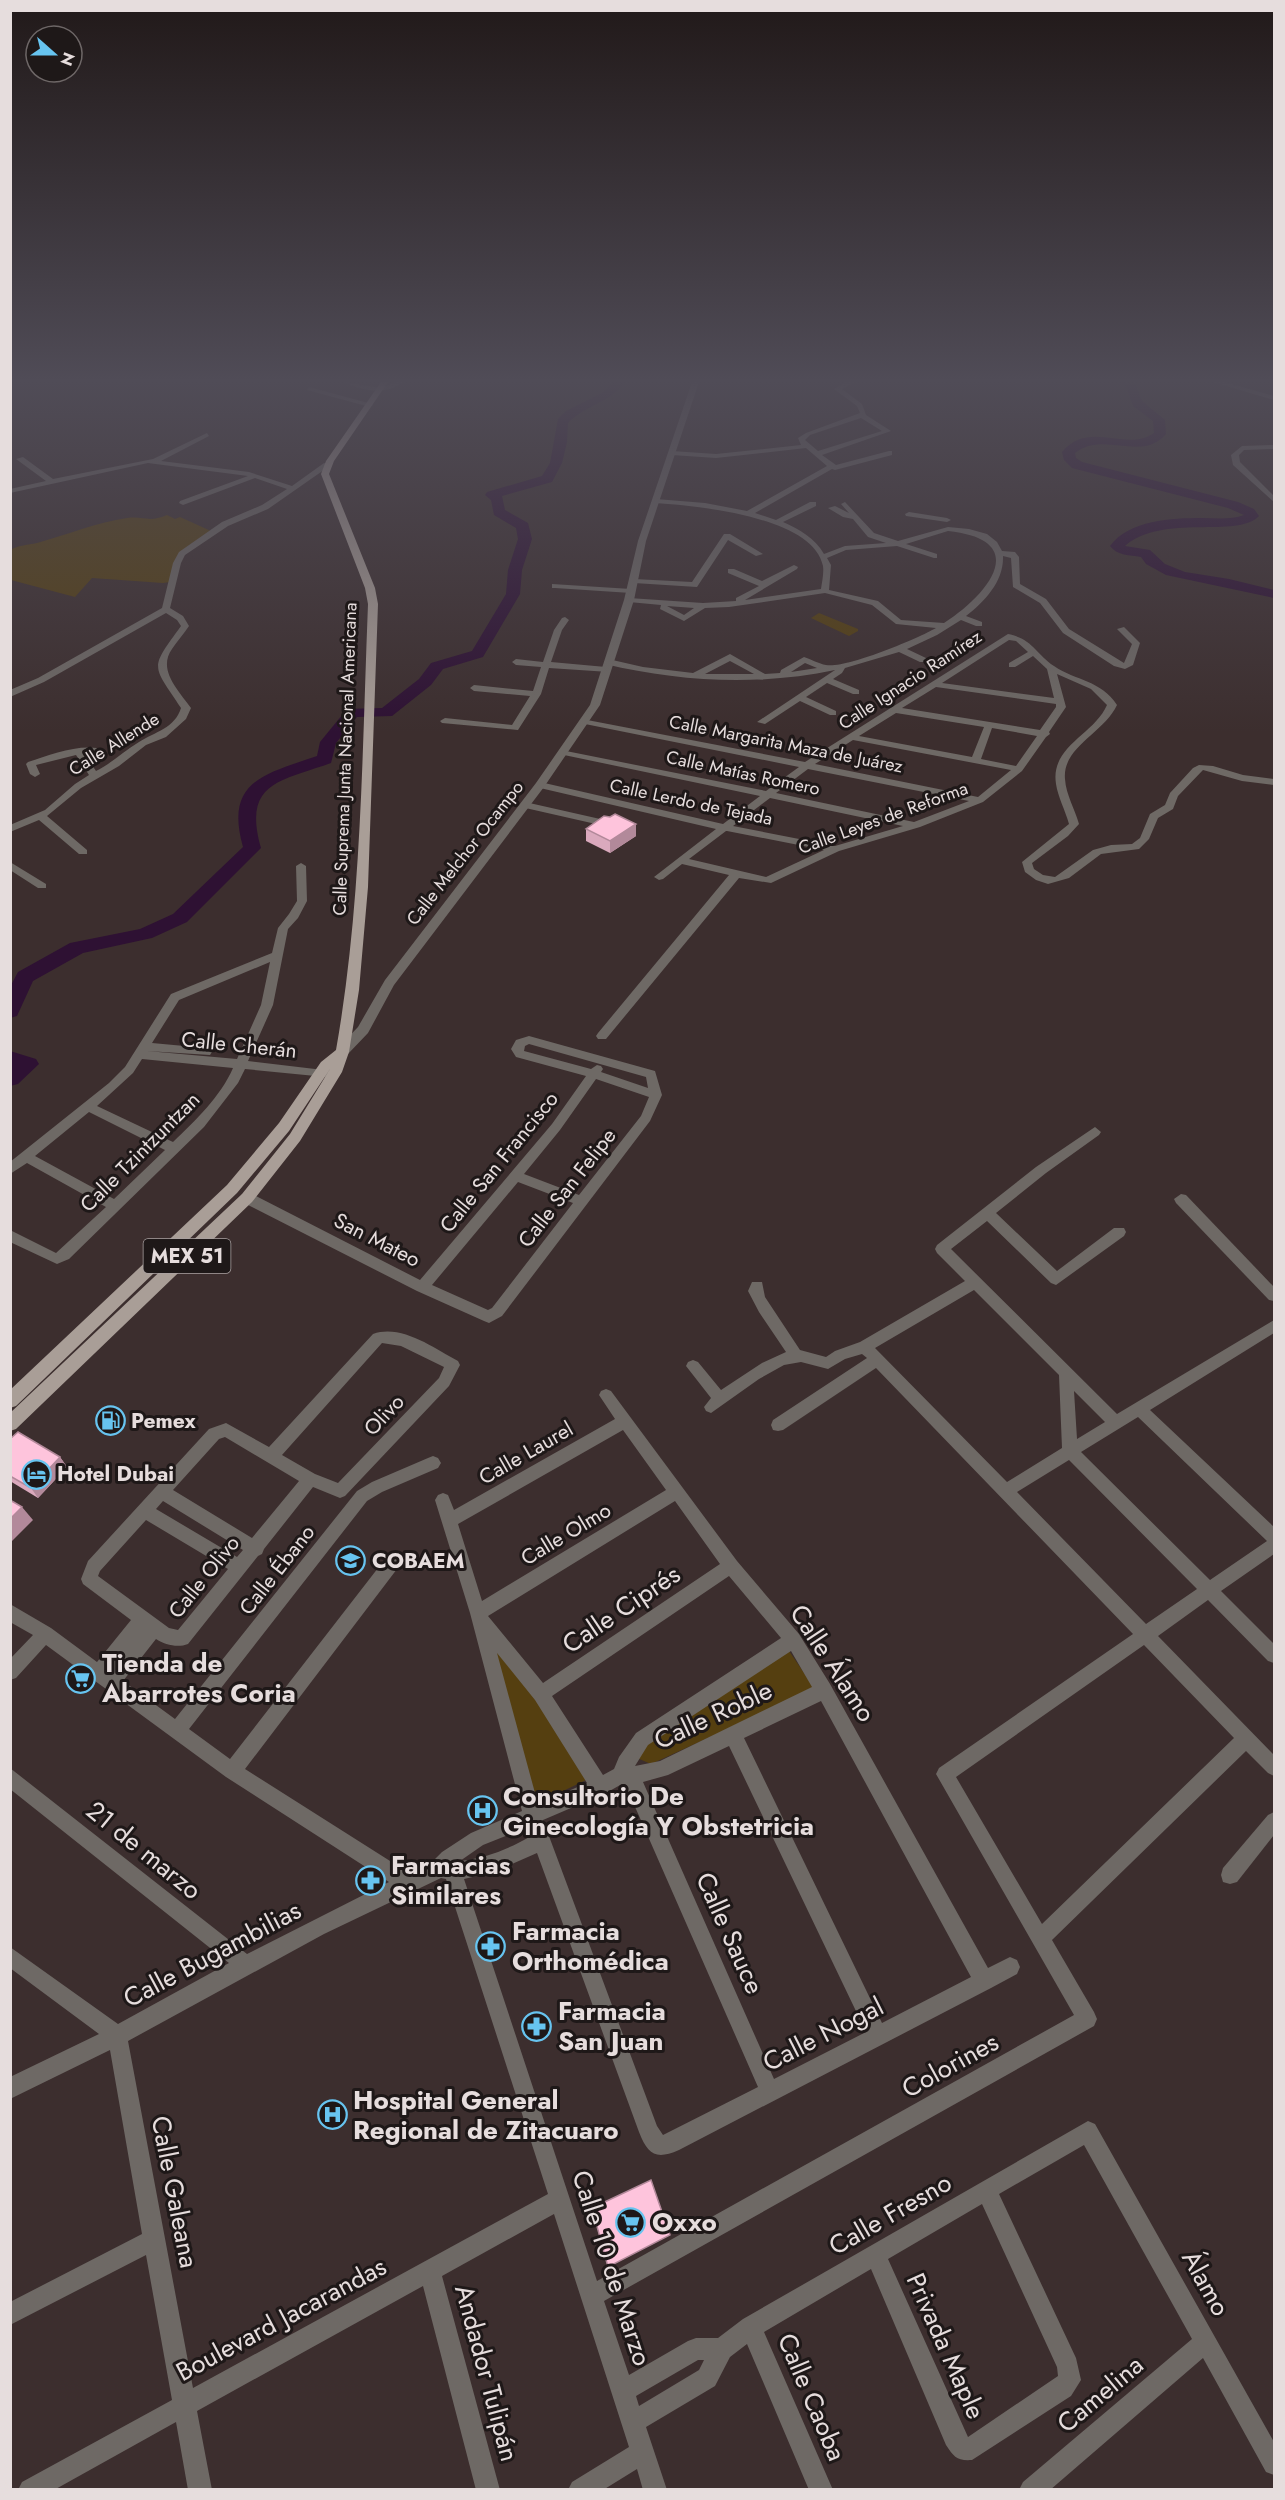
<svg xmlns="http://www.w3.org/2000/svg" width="1285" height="2500" viewBox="0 0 1285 2500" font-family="Jost,sans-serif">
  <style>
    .green { fill: #553f10 }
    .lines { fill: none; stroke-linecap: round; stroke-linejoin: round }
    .river { fill: #2e1133; fill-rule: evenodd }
    .minor { fill: #6e6965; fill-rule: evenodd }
    .tertiary { fill: #6e6965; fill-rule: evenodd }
    .primary { fill: #a99e97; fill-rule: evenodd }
    .wall { fill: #daa9bd }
    .shaded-wall { fill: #b2899a }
    .building { fill: #fec4dc; stroke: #b2899a; stroke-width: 1.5 }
    .labels { text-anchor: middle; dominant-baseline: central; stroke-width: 6; stroke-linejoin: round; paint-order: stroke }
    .far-street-label { font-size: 18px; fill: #e6dddd; stroke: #1e1818 }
    .shield { fill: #1e1818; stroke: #aaa2a2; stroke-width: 1.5 }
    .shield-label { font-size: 20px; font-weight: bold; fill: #e6dddd }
    .street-label { font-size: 21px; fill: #e6dddd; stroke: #1e1818 }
    .poi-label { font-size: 21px; font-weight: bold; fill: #e6dddd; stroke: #1e1818; text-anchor: start }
    .near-street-label { font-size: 26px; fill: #e6dddd; stroke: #1e1818 }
    .near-poi-label { font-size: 26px; font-weight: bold; fill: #e6dddd; stroke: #1e1818; text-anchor: start }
  </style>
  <rect width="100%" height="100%" fill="#3c2e2e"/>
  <g class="green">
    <path d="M167 515 175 519 180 517 211 531 188 546 170 582 163 583 92 578 75 597 11 580 10 550C20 545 27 545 37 543 66 535 98 522 127 518 145 516 148 523 167 515Z"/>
    <polygon points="819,613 858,629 858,631 849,636 811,618"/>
    <polygon points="486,1632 543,1702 586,1780 534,1805"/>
    <polygon points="787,1648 815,1689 651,1764 637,1758 647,1742"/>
  </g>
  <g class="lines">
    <g class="river">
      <path d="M613 382H625C608 404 585 405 568 423L567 442 562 463 552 482 502 496 505 510 528 523 532 539 522 570 520 594 483 657 443 669 431 685 392 716 357 717 336 743 331 763C281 781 242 782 261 848L187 922 152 938 83 953 33 981 17 1016 10 1018V987L18 972 70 943 140 929 173 914 243 847C224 780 266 774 317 756L320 742 347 709 382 708 419 679 431 663 472 651 506 594 508 570 518 539 516 528 494 515 491 500 485 495 487 492 542 476 550 463 558 419 566 411 602 393Z"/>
      <path d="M1121 382 1136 385 1142 401 1165 420 1166 434C1141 463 1104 430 1075 453L1076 458 1082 462 1238 502 1254 509 1259 516C1238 539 1162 513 1125 546L1150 550 1165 564 1185 572 1229 579 1274 590V598L1166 575 1146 564 1141 557C1129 555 1118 556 1110 546 1129 520 1172 518 1202 518 1216 518 1231 520 1244 515L1228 508 1072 468 1064 460 1062 452C1090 419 1126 453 1154 433L1153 421 1133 406 1127 388Z"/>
      <polygon points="10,1051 36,1059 39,1064 18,1084 10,1086"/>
    </g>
    <g class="minor">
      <path d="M344 382 381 388 395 382H403C385 396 363 391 344 382Z"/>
      <path d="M846 382H855L842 389 862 404 866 415 891 431 822 455 836 465 889 451H892V455L835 470 832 469 755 513 776 520 810 502H816V506L783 522C799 529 815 538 824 554L845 546 886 543 868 537 853 519 843 517 828 508 835 506 849 513 841 504 845 502 874 533 898 541 948 527 969 529 987 534 997 542 1002 551 1015 552 1019 557 1020 584 1046 599 1069 629 1124 663 1132 644 1117 629 1124 627 1140 643 1133 665 1125 669 1114 666 1063 633 1040 603 1013 587 1011 558 1003 556C1004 581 985 601 966 616L982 622V626H976L961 620 937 635 907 649 926 658V662H920L899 652 845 668 842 673 833 679 859 690V694H853L827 683 806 697 836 711V715H830L800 701 765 724 757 722 835 670C759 686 680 682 605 664L604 662 608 659 643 667 693 673 730 654 765 674 780 673 781 670 804 657C811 659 819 664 826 665 845 669 917 639 936 628L896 624 872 605 825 593 729 607 705 608 684 621 660 609 661 605 629 602 625 600 629 598 703 603 736 601V598L759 586 728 573V569H734L762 581 794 565 798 567 797 569 745 600 821 589C822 582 824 573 823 566 813 516 696 506 656 503L652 501 656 499 705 503 747 511 827 466 806 448 716 458 672 455 668 453 672 451 716 454 801 445 798 438 806 433 860 413 857 406 834 389ZM861 418 882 431 818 451 805 440 810 435ZM948 531C1033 540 988 595 944 623L901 620 878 601 829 590 831 565 827 558 846 550 897 546 934 558H937V554L906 544ZM667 606 694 608 684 615ZM730 661 754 674H705ZM805 663 817 668 791 672Z"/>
      <polygon points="1213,382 1225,382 1274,396 1274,400"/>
      <polygon points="309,387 372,404 373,405 370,407 307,390"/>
      <path d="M207 433 209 436 161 461 249 472 292 486 324 463 331 465 268 509 228 526 185 555 181 563 170 608 183 616 189 626C184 634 177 641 172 649 157 670 179 691 191 708L186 719 166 737 146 745 119 766 81 788 47 816 87 850V854H79L39 820 10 832V825L45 810 75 784 89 775 76 755 36 765 40 774 35 777 30 774 26 764 28 762C49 755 75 745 97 748V752L84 753 96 771C112 763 124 751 139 742 155 732 175 728 181 708 152 664 149 670 181 626L177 620 166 613 44 682 10 697V690L38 678 162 608 173 563 179 552 222 522 262 505 287 489 255 478 183 505 179 503 180 501 248 476 148 463 10 493V489L46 481 16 459 23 457 53 479 153 459Z"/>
      <polygon points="1274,445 1274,449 1244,450 1239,455 1240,462 1274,496 1274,502 1233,465 1231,455 1242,446"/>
      <polygon points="909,512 947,518 951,520 947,522 906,516 905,514"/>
      <polygon points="724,534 730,534 763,554 756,556 728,540 697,587 634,583 630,581 634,579 692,582"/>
      <polygon points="552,584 631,589 635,591 631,593 555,588 552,588"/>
      <polygon points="565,617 569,620 562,630 551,662 606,667 610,670 609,672 549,668 541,694 518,730 442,723 440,721 445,718 512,725 530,696 474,691 470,688 474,685 533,691 541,667 516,665 512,662 516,659 543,662 554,630 562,618"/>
      <path d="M1008 634C1033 639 1035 653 1054 666 1076 681 1101 680 1117 705 1104 733 1062 747 1065 779 1066 795 1075 809 1079 824L1068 836 1032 863 1034 869 1043 875 1055 877 1093 850 1111 845 1132 844 1140 838 1150 814 1165 805 1170 793 1193 768 1199 765 1213 766 1243 775 1274 779V785L1242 781 1203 770 1178 796 1173 809 1158 818 1149 839 1139 849 1101 854 1069 878 1048 884 1036 880 1025 872 1022 862 1069 824C1065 810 1058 797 1056 784 1050 746 1094 735 1107 705L1091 689 1057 674 1066 707 1049 732 1050 734 1046 737 1022 771 983 802 920 827 839 851 771 883 739 878 606 1039H598L596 1036 598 1033 729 875 682 864 663 879 659 880 654 877 716 829 540 788 535 785 540 782 723 824 760 796 564 755 561 754V750L766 791 799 767 585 724 580 721 582 719 805 762ZM1009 640 1016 641 1028 652 1009 663V667H1015L1033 656 1047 669 1054 698 942 683ZM936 687 1056 704V707L1040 730 902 708ZM896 713 984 727 972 757 859 736ZM992 728 1037 736 1016 766 981 759ZM853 740 1011 770 978 797 815 764ZM808 769 969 801 914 822 776 793ZM770 798 903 826 835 846 733 826ZM726 831H727L824 850 766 877 689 859Z"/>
      <polygon points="525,802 609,821 614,824 609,827 521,807 521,803"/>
      <polygon points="10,862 46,884 46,888 38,888 10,870"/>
      <path d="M301 863 306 866 307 901 298 918 288 929 273 1005 248 1061 332 1071 336 1072 338 1075 336 1078 245 1069 238 1083 204 1127 69 1259 57 1264 10 1242V1230L56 1253 106 1207 27 1163 10 1174V1162L109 1083 125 1067 171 994 272 953 278 928 289 914 297 901 296 866ZM270 962 261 1005 237 1059 147 1051 210 1055 212 1052 210 1049 206 1048 152 1043 179 1000ZM142 1059 233 1068C221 1096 195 1121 173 1142L97 1106 133 1073ZM89 1112 165 1150 114 1199 35 1156Z"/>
      <path d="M529 1036 655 1071 662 1095 650 1121 502 1316 489 1323 484 1321 417 1291 242 1202 240 1198 242 1194H252L420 1280 552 1124 586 1076 516 1057 511 1049 516 1040ZM529 1044 646 1077 648 1088 601 1072 603 1069 601 1066 597 1065 591 1069 524 1051 525 1046ZM596 1079 649 1097 641 1116 579 1195 524 1174 560 1130ZM518 1182 573 1203 492 1308 488 1310 432 1285Z"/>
      <path d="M1095 1127 1101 1132 1099 1135 1046 1173 996 1213 1057 1271 1114 1228H1124L1126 1232 1124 1236 1056 1285 1051 1283 987 1221 951 1249 1117 1414 1274 1320V1333L1150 1410 1274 1527V1554L1221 1591 1274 1644V1663L1268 1661 1208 1600 1158 1636 1274 1755V1776L1268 1773 1246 1751 1052 1940 1094 2012 1097 2019 1094 2026 604 2301 629 2375 688 2341 696 2338H718L743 2319 1088 2121 1095 2124 1274 2442V2475L1266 2472 1203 2358 1050 2490H1019L1023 2482 1192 2339 1084 2145 999 2194 1076 2358 1081 2380 1071 2396 972 2460C957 2461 954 2457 946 2445L871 2269 764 2332 833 2490H809L747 2344 730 2357 715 2386 646 2427 667 2490H643L637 2469 603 2490H568L572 2482 629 2447 554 2214 442 2276 500 2490H476L423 2286 197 2411 212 2490H188L176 2422 54 2490H18L22 2482 172 2400 146 2255 10 2325V2302L142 2234 110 2050 10 2099V2077L99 2034 10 1968V1947L118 2024 229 1963 10 1789V1768L247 1954 389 1882 226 1777 46 1645 16 1678 10 1680V1659L33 1635 10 1622V1604L51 1628 97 1662 131 1620 83 1584 81 1579 88 1561 209 1429 226 1423 269 1447 373 1334C402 1324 433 1348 458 1361L460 1365 449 1386 345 1496 340 1498 313 1487 264 1549 262 1554 258 1556 188 1644C178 1648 165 1645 156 1639L123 1681 175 1719 357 1491 372 1482 428 1458 433 1456 438 1458 441 1463 438 1468 382 1492 367 1501 189 1729 230 1759 385 1559 391 1557 397 1559 399 1564 397 1569 245 1769 409 1873 432 1862 442 1852 471 1833 522 1811 470 1613 435 1500 438 1495 443 1493 448 1495 454 1510 615 1419 599 1395 601 1391 606 1389 611 1391 737 1561 799 1634 830 1684 988 1968 1010 1957 1017 1960 1020 1967 1017 1974 991 1988 679 2150C656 2160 648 2155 639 2132L537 1853 494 1872 464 1879 597 2281 1074 2015 936 1774 939 1768 1133 1634 876 1368 783 1430 778 1431 773 1430 771 1425 773 1420 867 1358 862 1354 845 1359 828 1369 801 1362 784 1365 759 1379 711 1413 706 1411 704 1407 711 1398 686 1366 688 1362 693 1360 698 1362 721 1390 762 1363 786 1352 759 1312 748 1291 752 1282H762L765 1297 800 1350 826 1357 835 1351 860 1342 965 1281 937 1253 935 1249 937 1245 1036 1167ZM974 1290 1059 1375 1062 1448 1007 1482 875 1348ZM382 1343 401 1346 444 1367 439 1378 338 1483 315 1474 282 1455ZM1074 1391 1105 1422 1077 1439ZM1138 1417 1267 1541 1210 1580 1081 1452ZM623 1430 666 1490 482 1601 458 1524ZM225 1437 299 1481 252 1538 173 1490 219 1439ZM1069 1460 1197 1589 1146 1624 1017 1492ZM163 1501 243 1550 237 1557 156 1509ZM675 1501 720 1564 543 1683 488 1616ZM146 1520 228 1569 178 1630 169 1628 98 1576 100 1571ZM729 1576 781 1638 636 1733 619 1757 614 1769 603 1775 552 1696ZM1144 1645 1234 1738 1042 1924 956 1777ZM791 1651 812 1687 660 1761 635 1766 648 1745ZM497 1653 535 1700 587 1783 538 1804ZM821 1701 971 1977 882 2023 744 1738ZM729 1746 866 2032 774 2079 643 1782 668 1775ZM622 1784H625L758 2087 663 2135 657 2126 543 1820 606 1793ZM528 1827 531 1836C509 1849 486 1858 460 1861L483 1845ZM441 1878 446 1879 548 2194 193 2388 128 2041 324 1934ZM982 2204 1057 2367 1058 2376 968 2437 888 2259ZM698 2360H704L699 2370 639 2406 636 2396Z"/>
      <polygon points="1181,1194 1186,1195 1274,1287 1274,1301 1269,1300 1176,1203 1174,1199"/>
      <polygon points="1274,1812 1274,1835 1237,1882 1230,1884 1223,1882 1221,1875 1223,1868 1268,1815"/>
    </g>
    <polygon class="tertiary" points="692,382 699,382 646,541 634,600 600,705 544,787 394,985 368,1033 347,1055 337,1055 335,1052 337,1049 358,1027 385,980 536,783 590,705 624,600 638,541"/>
    <path class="primary" d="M381 382H388L334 461 329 474 375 588 378 604 368 887 359 990 349 1052 342 1072 300 1141 252 1202 16 1429 10 1431V1413L242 1194 290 1134 330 1069 289 1131 237 1193 16 1406 10 1408V1390L227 1185 279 1123 321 1062 336 1050C362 903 362 753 368 604L365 588 321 474 326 461Z"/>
  </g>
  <g class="wall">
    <polygon points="610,817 636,824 636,836 610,853 586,841 586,829"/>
    <polygon points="10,1439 60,1457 67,1467 38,1498 10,1481"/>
  </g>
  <g class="shaded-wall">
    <polygon points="636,824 636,836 610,853 610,841"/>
    <polygon points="60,1457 67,1467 38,1498 31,1488"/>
    <polygon points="22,1507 33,1520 10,1543 10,1519"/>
  </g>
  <g class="building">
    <polygon points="615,814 636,824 610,841 586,829 604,816 610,817"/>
    <polygon points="18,1432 60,1457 31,1488 10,1476 10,1439"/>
    <polygon points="10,1500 22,1507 10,1519"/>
    <polygon points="651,2180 670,2235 608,2267 592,2208"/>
  </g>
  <linearGradient id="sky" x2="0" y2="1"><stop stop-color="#211919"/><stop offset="0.52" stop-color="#504c57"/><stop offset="1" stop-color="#504c57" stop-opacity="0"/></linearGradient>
  <rect width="1285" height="732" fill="url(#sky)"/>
  <defs>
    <symbol id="fuel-ring" viewBox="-11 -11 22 22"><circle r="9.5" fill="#1e1818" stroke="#67c4f0" stroke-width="1.5"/><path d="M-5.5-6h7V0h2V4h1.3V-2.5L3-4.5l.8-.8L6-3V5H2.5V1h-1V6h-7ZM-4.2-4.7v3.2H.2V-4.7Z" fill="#67c4f0"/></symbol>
    <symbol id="hotel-ring" viewBox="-11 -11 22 22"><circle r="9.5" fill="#1e1818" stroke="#67c4f0" stroke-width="1.5"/><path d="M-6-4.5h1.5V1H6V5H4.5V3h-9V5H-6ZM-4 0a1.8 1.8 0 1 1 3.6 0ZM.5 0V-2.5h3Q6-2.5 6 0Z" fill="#67c4f0"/></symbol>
    <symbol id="school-ring" viewBox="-11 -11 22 22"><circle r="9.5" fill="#1e1818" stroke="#67c4f0" stroke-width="1.5"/><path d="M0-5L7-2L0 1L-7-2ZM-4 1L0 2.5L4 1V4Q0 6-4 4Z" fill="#67c4f0"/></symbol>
    <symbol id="supermarket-ring" viewBox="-11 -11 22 22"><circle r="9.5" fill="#1e1818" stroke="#67c4f0" stroke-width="1.5"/><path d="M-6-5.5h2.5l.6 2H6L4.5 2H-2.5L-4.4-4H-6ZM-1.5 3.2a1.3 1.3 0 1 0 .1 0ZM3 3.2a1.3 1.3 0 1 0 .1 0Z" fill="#67c4f0"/></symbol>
    <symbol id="hospital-ring" viewBox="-11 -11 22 22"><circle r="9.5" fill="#1e1818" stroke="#67c4f0" stroke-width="1.5"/><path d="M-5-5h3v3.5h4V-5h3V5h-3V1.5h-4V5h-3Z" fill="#67c4f0"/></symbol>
    <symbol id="pharmacy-ring" viewBox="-11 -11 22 22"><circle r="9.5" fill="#1e1818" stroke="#67c4f0" stroke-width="1.5"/><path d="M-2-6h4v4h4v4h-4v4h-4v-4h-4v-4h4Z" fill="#67c4f0"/></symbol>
  </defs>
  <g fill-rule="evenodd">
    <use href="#fuel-ring" x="94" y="1404" width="33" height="33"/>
    <use href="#hotel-ring" x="20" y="1458" width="33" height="33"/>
    <use href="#school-ring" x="334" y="1544" width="33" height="33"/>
    <use href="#supermarket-ring" x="64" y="1662" width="33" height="33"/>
    <use href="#hospital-ring" x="466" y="1794" width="33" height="33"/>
    <use href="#pharmacy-ring" x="354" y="1864" width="33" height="33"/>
    <use href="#pharmacy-ring" x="474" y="1930" width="33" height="33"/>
    <use href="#pharmacy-ring" x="520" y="2010" width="33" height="33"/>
    <use href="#hospital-ring" x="316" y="2098" width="33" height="33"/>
    <use href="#supermarket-ring" x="614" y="2206" width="33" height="33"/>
  </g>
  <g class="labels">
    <g class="far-street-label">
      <text transform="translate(910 680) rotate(-33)">Calle Ignacio Ramírez</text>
      <text transform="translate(114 744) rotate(-32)">Calle Allende</text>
      <text transform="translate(786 744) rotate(11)">Calle Margarita Maza de Juárez</text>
      <text transform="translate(345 759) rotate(-88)">Calle Suprema Junta Nacional Americana</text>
      <text transform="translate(743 773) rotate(12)">Calle Matías Romero</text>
      <text transform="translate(691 802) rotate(12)">Calle Lerdo de Tejada</text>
      <text transform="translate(883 818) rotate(-20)">Calle Leyes de Reforma</text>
      <text transform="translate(465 853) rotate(-52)">Calle Melchor Ocampo</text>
    </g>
    <rect class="shield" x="143.5" y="1239" width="87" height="34" rx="4.5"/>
    <g class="shield-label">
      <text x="187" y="1256">MEX 51</text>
    </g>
    <g class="street-label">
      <text transform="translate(239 1045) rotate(6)">Calle Cherán</text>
      <text transform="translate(140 1152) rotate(-45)">Calle Tzintzuntzan</text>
      <text transform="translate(499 1162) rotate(-51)">Calle San Francisco</text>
      <text transform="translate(567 1188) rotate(-52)">Calle San Felipe</text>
      <text transform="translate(377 1240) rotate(27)">San Mateo</text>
      <text transform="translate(384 1415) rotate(-47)">Olivo</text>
      <text transform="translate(526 1453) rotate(-30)">Calle Laurel</text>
      <text transform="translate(566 1534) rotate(-31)">Calle Olmo</text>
      <text transform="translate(277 1570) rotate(-52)">Calle Ébano</text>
      <text transform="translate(204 1577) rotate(-51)">Calle Olivo</text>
    </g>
    <g class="poi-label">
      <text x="131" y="1421">Pemex</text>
      <text x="57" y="1474">Hotel Dubai</text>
      <text x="372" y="1561">COBAEM</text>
    </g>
    <g class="near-street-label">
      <text transform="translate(621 1609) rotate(-34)">Calle Ciprés</text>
      <text transform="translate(833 1663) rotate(57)">Calle Álamo</text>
      <text transform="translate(713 1715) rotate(-25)">Calle Roble</text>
      <text transform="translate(144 1850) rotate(39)">21 de marzo</text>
      <text transform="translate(730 1933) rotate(66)">Calle Sauce</text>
      <text transform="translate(212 1954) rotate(-28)">Calle Bugambilias</text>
      <text transform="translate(823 2034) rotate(-27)">Calle Nogal</text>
      <text transform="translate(950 2065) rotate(-29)">Colorines</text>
      <text transform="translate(175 2192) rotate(79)">Calle Galeana</text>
      <text transform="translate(890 2214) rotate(-30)">Calle Fresno</text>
      <text transform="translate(612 2268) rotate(72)">Calle 10 de Marzo</text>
      <text transform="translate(1206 2283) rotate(61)">Álamo</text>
      <text transform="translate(281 2319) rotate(-28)">Boulevard Jacarandas</text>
      <text transform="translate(946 2346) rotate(66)">Privada Maple</text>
      <text transform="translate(487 2373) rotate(75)">Andador Tulipán</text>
      <text transform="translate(1100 2394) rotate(-40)">Camelina</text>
      <text transform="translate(812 2397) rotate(67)">Calle Caoba</text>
    </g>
    <g class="near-poi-label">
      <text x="102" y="1663">Tienda de<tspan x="102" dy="30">Abarrotes Coria</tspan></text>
      <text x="503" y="1796">Consultorio De<tspan x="503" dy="30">Ginecología Y Obstetricia</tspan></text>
      <text x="391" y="1865">Farmacias<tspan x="391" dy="30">Similares</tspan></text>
      <text x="512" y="1931">Farmacia<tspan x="512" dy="30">Orthomédica</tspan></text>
      <text x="558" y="2011">Farmacia<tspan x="558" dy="30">San Juan</tspan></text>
      <text x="353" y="2100">Hospital General<tspan x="353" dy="30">Regional de Zitacuaro</tspan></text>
      <text x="652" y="2222">Oxxo</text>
    </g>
  </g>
  <rect width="1285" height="2500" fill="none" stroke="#e6dddd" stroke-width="24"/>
  <g transform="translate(54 54) rotate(111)"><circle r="28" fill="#1e1818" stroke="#6e6767" stroke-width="1.5"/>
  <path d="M0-4.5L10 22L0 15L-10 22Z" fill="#67c4f0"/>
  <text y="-9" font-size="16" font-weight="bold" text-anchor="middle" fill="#e6dddd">N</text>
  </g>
</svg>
